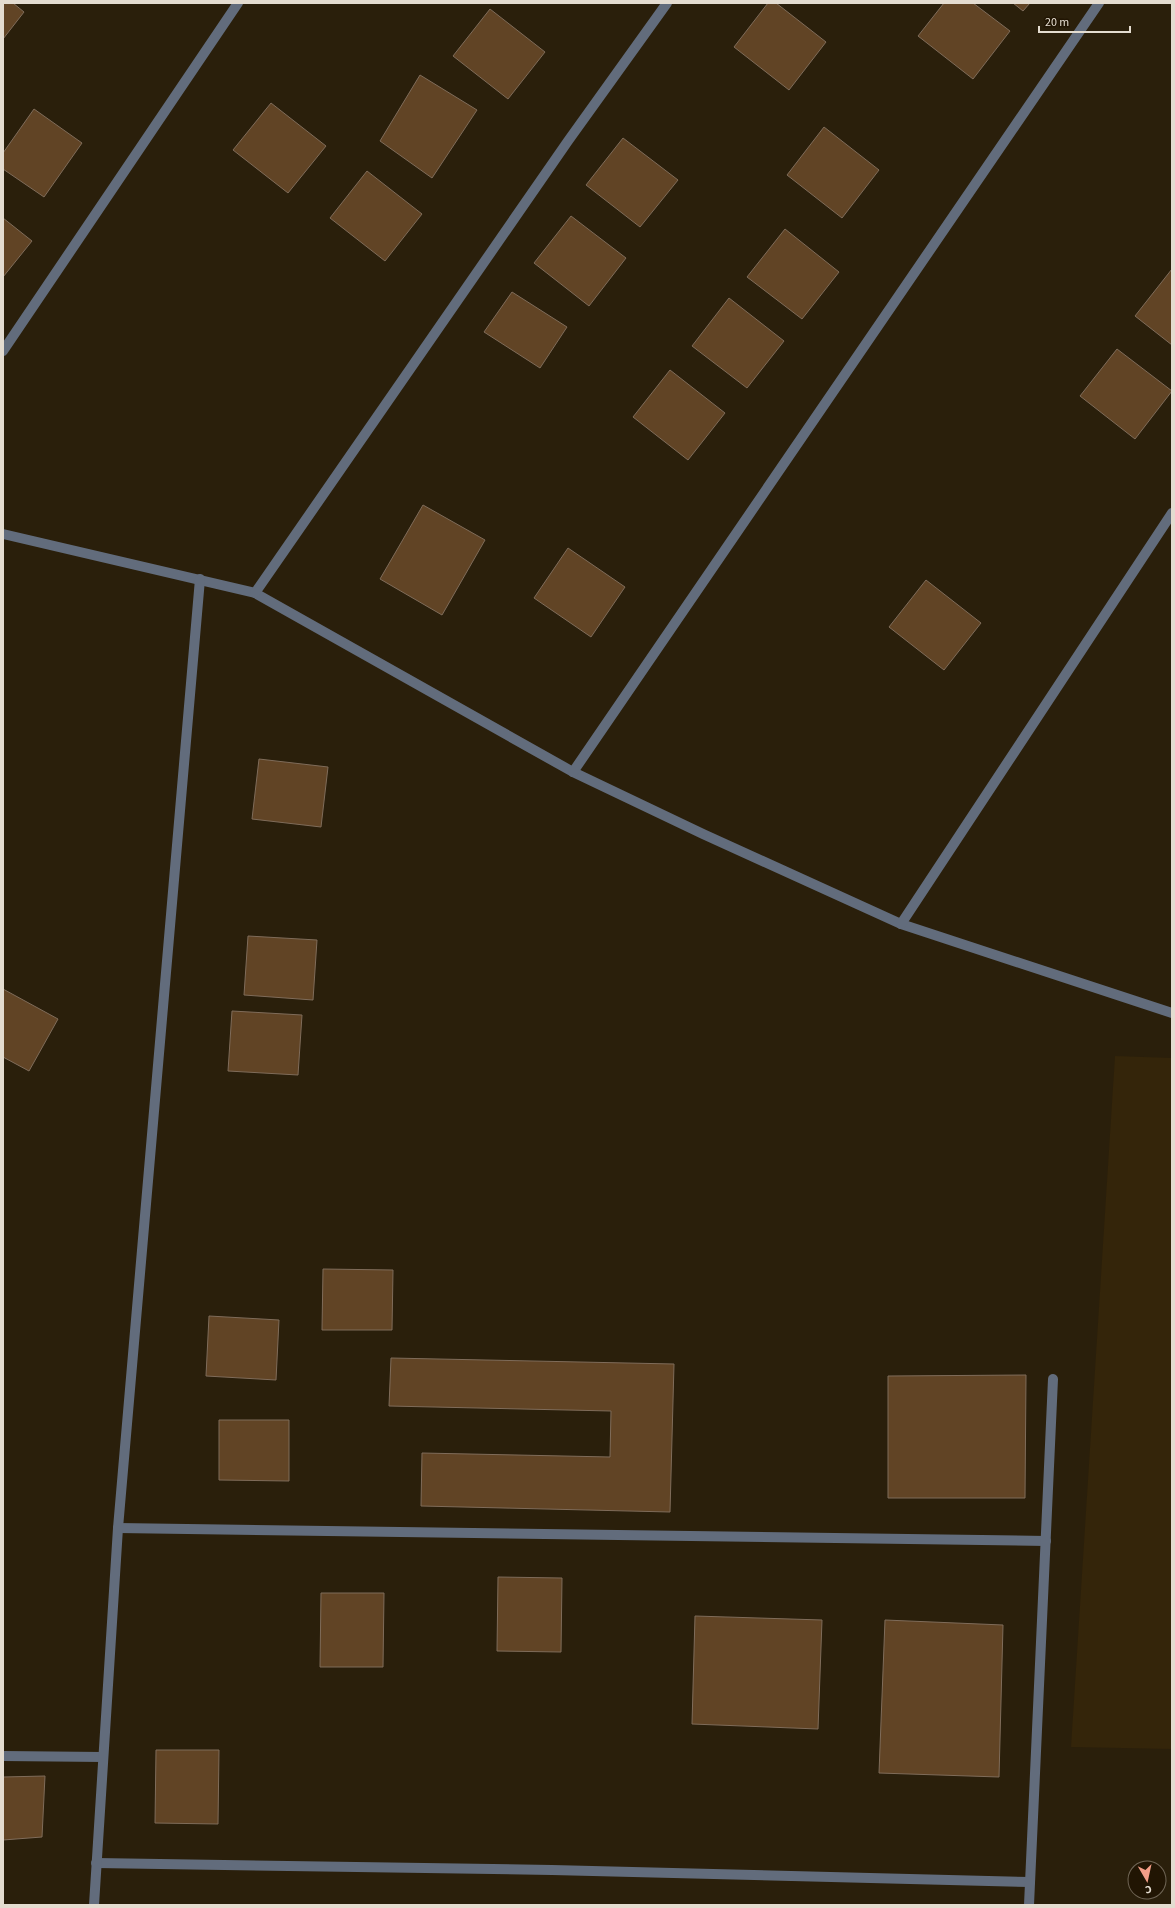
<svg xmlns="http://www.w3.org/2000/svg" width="1175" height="1908" viewBox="0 0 1175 1908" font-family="'Source Sans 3',sans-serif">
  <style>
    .built { fill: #34250a }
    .building { fill: #614425; stroke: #7f6c5a }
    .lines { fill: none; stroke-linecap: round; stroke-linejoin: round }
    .minor { stroke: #626c7c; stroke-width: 10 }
  </style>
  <rect width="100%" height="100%" fill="#2a1f0b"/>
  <polygon class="built" points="1115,1056 1172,1058 1172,1749 1071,1747"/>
  <g class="building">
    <polygon points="3,3 13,3 24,12 3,39"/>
    <polygon points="768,3 776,3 826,42 789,90 734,47"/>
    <polygon points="944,3 973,3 1010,31 973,79 918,36"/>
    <polygon points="1013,3 1030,3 1023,11"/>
    <polygon points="490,9 545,52 508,99 453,56"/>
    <polygon points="420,75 477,110 432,178 380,141"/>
    <polygon points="271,103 326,146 288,193 233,150"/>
    <polygon points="34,109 82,143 44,197 3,169 3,153"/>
    <polygon points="824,127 879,170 842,218 787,175"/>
    <polygon points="623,138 678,180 640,227 586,185"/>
    <polygon points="367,171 422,214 385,261 330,218"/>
    <polygon points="571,216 626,258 589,306 534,263"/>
    <polygon points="3,218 32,241 3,277"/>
    <polygon points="785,229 839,272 802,319 747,277"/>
    <polygon points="1172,269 1172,345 1135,316"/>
    <polygon points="512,292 567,327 540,368 484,332"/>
    <polygon points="729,298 784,341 747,388 692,346"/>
    <polygon points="1117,349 1172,391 1135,439 1080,396"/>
    <polygon points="670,370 725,413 688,460 633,417"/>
    <polygon points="423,505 485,540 442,615 380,579"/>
    <polygon points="568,548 625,587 591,637 534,598"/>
    <polygon points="926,580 981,623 944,670 889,627"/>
    <polygon points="259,759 328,767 321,827 252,819"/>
    <polygon points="248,936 317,940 313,1000 244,995"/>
    <polygon points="3,989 58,1019 29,1071 3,1057"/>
    <polygon points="232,1011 302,1015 298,1075 228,1071"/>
    <polygon points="323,1269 393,1270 392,1330 322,1330"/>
    <polygon points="209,1316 279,1320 276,1380 206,1376"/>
    <polygon points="391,1358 674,1364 670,1512 421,1506 422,1453 610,1457 611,1411 389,1406"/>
    <polygon points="1026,1375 1025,1498 888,1498 888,1376"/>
    <polygon points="219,1420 289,1420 289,1481 219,1480"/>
    <polygon points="498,1577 562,1578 561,1652 497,1651"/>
    <polygon points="321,1593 384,1593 383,1667 320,1667"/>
    <polygon points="695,1616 822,1620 818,1729 692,1724"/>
    <polygon points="885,1620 1003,1625 999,1777 879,1773"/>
    <polygon points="156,1750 219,1750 218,1824 155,1823"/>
    <polygon points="45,1776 42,1837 3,1840 3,1777"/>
  </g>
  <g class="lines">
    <g class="minor">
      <polyline points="3,351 238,3"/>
      <polyline points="3,534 255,593 573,772 703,834 901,924 1172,1013"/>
      <polyline points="255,593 568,141 667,3"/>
      <polyline points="573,772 1099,3"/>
      <polyline points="901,924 1172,513"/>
      <polyline points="118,1528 1046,1541"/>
      <polyline points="3,1756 103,1757"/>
      <polyline points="96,1863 552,1870 1030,1882"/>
      <polyline points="94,1905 118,1528 200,579"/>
      <polyline points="1029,1905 1053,1379"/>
    </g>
  </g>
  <rect width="1175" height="1908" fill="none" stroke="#e4dcd0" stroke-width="8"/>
  <g transform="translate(1147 1880) rotate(171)"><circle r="19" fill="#211503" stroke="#6f6555"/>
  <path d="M0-3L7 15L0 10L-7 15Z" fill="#f49e88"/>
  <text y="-6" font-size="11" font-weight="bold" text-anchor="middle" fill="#e4dcd0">С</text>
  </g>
  <path d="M1039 26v6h91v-6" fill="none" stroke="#e4dcd0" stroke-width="2"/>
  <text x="1045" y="26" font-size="12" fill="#e4dcd0" stroke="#211503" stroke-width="3" paint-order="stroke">20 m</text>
</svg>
